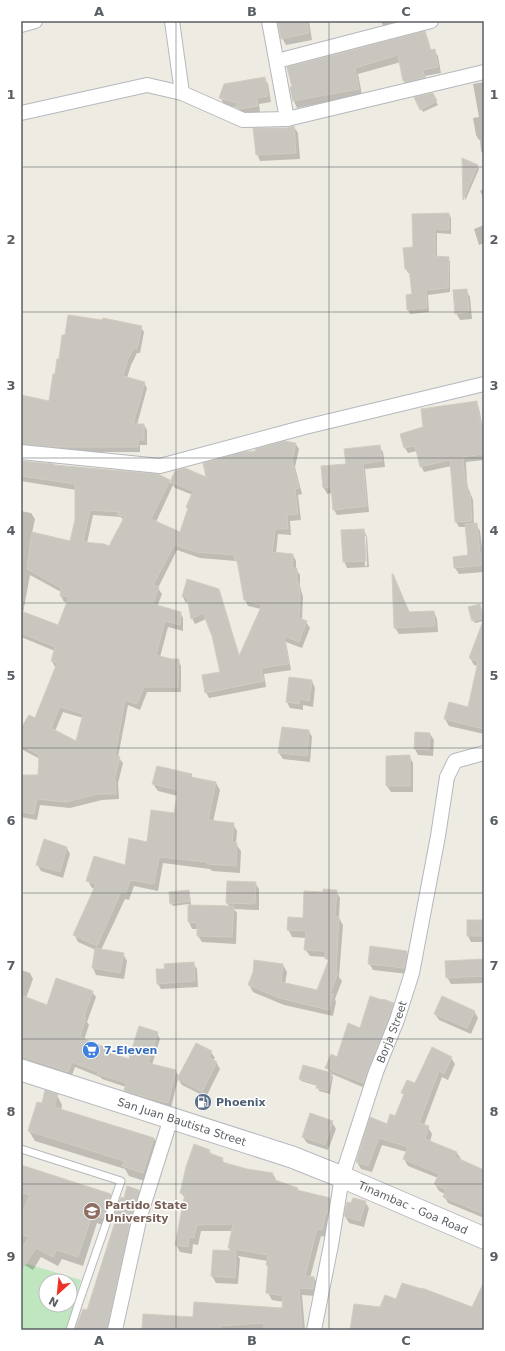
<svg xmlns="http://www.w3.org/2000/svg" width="505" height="1351" viewBox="0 0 505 1351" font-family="'DejaVu Sans',sans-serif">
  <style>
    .green { fill: #bfe6be; fill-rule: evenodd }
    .shadow { fill: #0003; fill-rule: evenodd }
    .building { fill: #c9c6bf; stroke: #d3ccc0; fill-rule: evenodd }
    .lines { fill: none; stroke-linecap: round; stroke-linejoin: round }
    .lane-casing { stroke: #b5b8bd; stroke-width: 9 }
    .street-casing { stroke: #b5b8bd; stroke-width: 16 }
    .secondary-casing { stroke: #b6babf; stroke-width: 23 }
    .lane { stroke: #fff; stroke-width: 7 }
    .street { stroke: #fff; stroke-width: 14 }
    .secondary { stroke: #fff; stroke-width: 21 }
    .grid { fill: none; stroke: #5a5f64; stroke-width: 1; stroke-opacity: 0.55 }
    .labels { text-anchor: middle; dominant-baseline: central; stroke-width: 3; stroke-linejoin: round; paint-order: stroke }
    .street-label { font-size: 11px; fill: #5a5f64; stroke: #fff }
    .shop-label { font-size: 11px; font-weight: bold; fill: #366cbe; stroke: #fff; text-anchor: start }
    .service-label { font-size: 11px; font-weight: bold; fill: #4e5e75; stroke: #fff; text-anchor: start }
    .education-label { font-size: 11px; font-weight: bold; fill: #785e54; stroke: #fff; text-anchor: start }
    .neatline { fill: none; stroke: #5a5f64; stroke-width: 1.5 }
    .grid-label { font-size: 13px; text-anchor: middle; font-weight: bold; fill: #5a5f64 }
  </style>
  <rect width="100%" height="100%" fill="#eeebe2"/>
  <path class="green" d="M21 1262 81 1280 66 1330H21ZM46 1281H70V1305H46Z"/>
  <g class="shadow">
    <polygon points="278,21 309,21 312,40 286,45 282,38"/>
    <polygon points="381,21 405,21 383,26"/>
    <polygon points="425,32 428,39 431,50 434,50 438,56 441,73 425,76 428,84 408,87 404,81 401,62 358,74 362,95 297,108 294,101 291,88"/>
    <polygon points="264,78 268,84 271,102 259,104 260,112 243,115 238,108 224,104 220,97"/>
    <polygon points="484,82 484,156 481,151 480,140 479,140 476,135 473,118 479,117 473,84"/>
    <polygon points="432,94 438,105 423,112 416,98"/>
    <polygon points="294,127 298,133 300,159 260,161 257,154 287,128"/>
    <polygon points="463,159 477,166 479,169 465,201"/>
    <polygon points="484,189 484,199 480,191"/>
    <polygon points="449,214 451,218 451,234 437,233 437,257 448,258 450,262 450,292 428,295 429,312 410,314 408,310 413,295 410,273 408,273 406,269 414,248"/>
    <polygon points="484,225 484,243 479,245 474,229"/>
    <polygon points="466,290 470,297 472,319 460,320 456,313"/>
    <polygon points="141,327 144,332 140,353 137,353 131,365 127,378 144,383 147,388 137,425 144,425 147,430 147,445 140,445 140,452 58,452 21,449 21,396 50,402 56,375"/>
    <polygon points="476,403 479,408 484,435 484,460 466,462 467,485 473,500 474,524 476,524 480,531 483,555 484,555 484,572 459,574 455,568 454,558 469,556 466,527 459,527 456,522 451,466 424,472 421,466 417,451 408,453 405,448 402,434 425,428"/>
    <path d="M295 443 299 449 295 467 302 494 298 495 301 520 290 521 291 535 278 534 276 554 293 555 296 561V569L300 575V586L303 597 302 620 306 622 310 628 302 648 286 642 291 670 264 674 266 687 209 698 206 692 221 673 213 636 206 619 195 624 192 618 189 602 186 603 183 597 218 590 221 596 240 657 261 609 248 606 245 600 239 565 236 561 200 558 177 550 158 588 162 594 157 607 180 612 183 618V631L168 627 160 657 170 660H178L181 666V692H147L140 710 128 705 118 757 123 763 118 783 119 799 102 800 70 808 40 805 37 820 21 817V776H39L40 759 21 749V730L35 719 57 668 55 667 52 661 55 651 21 637V511L31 513 35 519 32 533 70 543 76 520V490L21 481V465L169 481 171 484 175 472 207 479 257 452ZM173 485 175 488 193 495 187 507 189 510 181 533 156 522ZM93 515 121 517 124 521 110 548 87 543ZM30 575 61 592V596L64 602H68L58 627 23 613ZM63 712 83 718 76 742 55 731Z"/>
    <polygon points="379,446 383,452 385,467 365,469 369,512 337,515 334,510 332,493 327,494 324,488 348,464"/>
    <path d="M364 530 367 537 369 567 347 568 344 561ZM364 536H366L367 566H365Z"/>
    <polygon points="396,582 410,613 434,612 437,619 438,632 399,634 395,628"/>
    <polygon points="480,605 484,621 475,623 473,620"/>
    <polygon points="484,630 484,734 449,726 445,719 449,703 469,708 478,666 474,665 470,658"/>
    <polygon points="312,681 315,688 313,707 303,705 303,710 290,708 287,702"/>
    <polygon points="309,731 312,737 310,762 283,759 279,753"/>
    <polygon points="430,734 434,740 433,756 418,755 415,749"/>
    <polygon points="409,756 413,763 413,792 391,792 387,786"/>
    <polygon points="191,775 194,779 216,783 220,790 213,822 233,824 237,831 236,844 241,851 240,873 212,871 210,869 163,863 158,891 134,886 129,900 125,899 101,950 123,954 127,961 124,979 96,975 93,968 96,950 78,942 74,934 95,889 92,888 88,881 125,866 175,814 178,796 158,791 153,784"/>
    <polygon points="67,848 70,854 63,878 41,871 37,864"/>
    <polygon points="255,883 259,889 259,910 234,909 237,913 236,944 202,942 198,936 198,929 192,929 189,922 189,904 173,906 171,903 188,891 190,894 191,906 230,907 227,903"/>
    <polygon points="336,891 340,898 339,918 343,925 339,977 342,981 335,999 336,1002 333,1016 284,1005 253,992 249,985 283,965 287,972 285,984 318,992 329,963 326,957 310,956 305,949 306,938 292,937 288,929 304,919 324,893"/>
    <polygon points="484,921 484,942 471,942 468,936"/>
    <polygon points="407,952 410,959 408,974 373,970 369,963"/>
    <polygon points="484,962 484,983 451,984 447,977"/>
    <polygon points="193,963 197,969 198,987 161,989 158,984 166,969"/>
    <polygon points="21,970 30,973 33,979 26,998 47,1006 92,992 96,997 87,1022 89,1025 84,1040 104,1047 107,1053 129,1060 157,1033 160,1039 152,1065 176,1071 179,1077 211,1052 215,1058 213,1061 216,1062 220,1069 206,1097 182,1085 178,1079 171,1108 129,1096 125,1090 126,1087 102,1079 100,1077 75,1067 71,1078 31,1064 28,1060 21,1058"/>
    <polygon points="393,1004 396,1009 367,1089 332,1074 333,1077 330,1094 319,1091 318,1086 301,1081 300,1078 330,1073 327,1068 338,1058 360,1029"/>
    <polygon points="474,1011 478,1018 471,1034 439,1020 435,1014"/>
    <polygon points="451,1058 455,1064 448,1080 442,1077 424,1125 428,1127 432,1134 430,1142 457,1153 461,1159 460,1161 484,1171 484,1218 448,1203 444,1196 445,1194 439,1191 435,1184 438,1178 408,1166 404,1159 407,1152 382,1145 372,1172 361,1169 357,1162 396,1117 404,1095 403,1093"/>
    <polygon points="57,1095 62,1105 61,1110 154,1138 159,1148 148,1182 129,1176 125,1169 35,1141 29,1131 42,1104"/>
    <polygon points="332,1122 336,1129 328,1150 307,1143 303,1137"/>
    <polygon points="209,1150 212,1155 222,1159 225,1164 247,1170 273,1174 277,1182 297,1189 299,1191 329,1199 334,1206 326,1237 321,1236 310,1278 314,1278 318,1285 317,1296 302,1295 305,1330 144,1330 194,1318 283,1310 284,1302 272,1300 268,1293 269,1268 267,1265 268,1261 238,1256 240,1259 238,1284 216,1283 212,1276 231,1252 229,1248 232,1231 201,1231 198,1245 193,1244 192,1254 180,1252 176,1245 185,1198 181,1193"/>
    <polygon points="21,1166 110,1195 116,1204 108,1227 97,1223 83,1266 62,1259 58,1266 41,1257 33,1270 21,1263"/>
    <polygon points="139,1190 144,1200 114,1330 76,1330 88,1311 116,1225 113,1221 125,1199"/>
    <polygon points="365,1202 369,1208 364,1227 349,1223 345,1216 352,1204"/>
  </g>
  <g class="building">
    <polygon points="278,21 307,21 309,33 281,39"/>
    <polygon points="425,31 430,50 435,49 438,67 422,70 425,77 407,82 406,80 403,81 398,55 355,68 359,89 293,101 290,87 292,87 287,67"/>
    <polygon points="265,77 268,96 257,98 258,106 239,109 237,108 236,103 219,98 224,84"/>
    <polygon points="433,93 437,101 420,110 414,97"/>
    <polygon points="294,126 296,153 256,155 253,128 287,128"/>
    <polygon points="462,158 478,165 463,200"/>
    <polygon points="449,213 449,230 435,229 435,256 449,257 448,288 426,290 427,308 407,310 406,295 412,294 409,269 405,269 403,248 413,247 412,214"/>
    <polygon points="467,289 469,312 455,314 453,290"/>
    <polygon points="68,315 102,320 103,318 142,326 137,349 134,348 128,359 123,376 145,382 133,424 144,424 144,440 138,440 138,447 55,447 21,444 21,395 49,401 53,374 55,374 57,359 59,359 62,335 65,335"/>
    <polygon points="477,401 484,444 484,454 463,457 465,482 467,482 468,494 470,494 472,521 455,522 450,460 420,467 415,446 404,448 400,434 423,427 421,409"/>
    <path d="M284 441 296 443 292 461 299 488 295 489 298 514 287 515 288 529H275L272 552 293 554 292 568H297V583H299V590H300L299 618 307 621 299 642 284 636 289 664 261 668 264 681 205 693 202 675 220 672 212 636 203 613 191 619 187 597H182L187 579 219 589 239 656 262 605 244 600 237 560H235L234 555 196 552 174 545 153 585 159 587 153 604 181 612 180 625 165 621 156 655 171 659H179L178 687H144L137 704 125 700 115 755 120 757 115 777 116 794H98L66 802 37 799 34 814 21 812V775H38L39 755 21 745V728L29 715 35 718 57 663 51 661 55 647 21 633V611L58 625 69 597 60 596 61 588 27 569 32 532 70 541 75 520V484L21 476V461L54 464V465L158 474 170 480 151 519 180 532 188 508 186 507 193 491 170 482 175 471 185 468 206 477 203 463 243 452 256 451 255 449ZM90 510 119 512 118 515 125 516 109 546 104 544 83 542ZM60 707 83 714 76 741 51 728Z"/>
    <polygon points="380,445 382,461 363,464 367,506 333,510 331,487 323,488 321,466 346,464 344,449"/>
    <polygon points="477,523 480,554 484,554 484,565 454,568 453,557 468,555 465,524"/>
    <polygon points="364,529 366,561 343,562 341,530"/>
    <polygon points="392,574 393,574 409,612 434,611 435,626 394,628"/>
    <polygon points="480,604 484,618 472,621 468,607"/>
    <polygon points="483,621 484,622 484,729 444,719 449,702 468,707 478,662 469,658"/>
    <polygon points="289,677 312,680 309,701 300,699 299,704 286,702"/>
    <polygon points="282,727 309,730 307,756 278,753"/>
    <polygon points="415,732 430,733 429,750 414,749"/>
    <polygon points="410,755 410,786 386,786 386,756"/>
    <polygon points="157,766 192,774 191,777 216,782 208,820 234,823 232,842 237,843 236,866 207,864 207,862 159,857 154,884 130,880 126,893 121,892 97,946 73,935 96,884 86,881 94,856 125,865 129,838 147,842 151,810 174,813 178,790 152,784"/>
    <polygon points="44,839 67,847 60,872 36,865"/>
    <polygon points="227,881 256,882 255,904 226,903"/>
    <polygon points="323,889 337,890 335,916 339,917 336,972 338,973 330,994 333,994 329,1010 279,998 248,985 253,972 254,960 283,964 281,982 317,990 329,959 325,959 325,951 304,950 306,931 287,930 288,917 303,918 304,891 323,892"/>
    <polygon points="189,890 190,901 170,904 169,892"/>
    <polygon points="188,905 234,906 232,937 197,936 197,923 188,922"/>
    <rect x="467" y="920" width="17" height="16"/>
    <polygon points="370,946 407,951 404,968 368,964"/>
    <polygon points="95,948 124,953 120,973 92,968"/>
    <polygon points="484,959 484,976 446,978 445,961"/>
    <polygon points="194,962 195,981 157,984 156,969 165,969 164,964"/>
    <polygon points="56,978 93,991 84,1017 86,1018 80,1037 104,1047 103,1051 129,1059 139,1026 158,1032 148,1063 176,1070 168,1103 124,1091 126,1083 97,1074 98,1072 72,1062 68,1072 21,1056 21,995 47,1005"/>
    <polygon points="370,996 382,1000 383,999 394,1003 363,1083 325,1068 331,1054 337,1057 348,1023 360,1028"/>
    <polygon points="442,996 475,1011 467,1028 434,1014"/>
    <polygon points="196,1043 212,1051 209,1057 217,1062 202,1092 177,1079"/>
    <polygon points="432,1047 452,1057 444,1074 439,1071 419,1123 429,1126 425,1139 457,1152 455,1157 484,1170 484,1214 443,1197 446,1190 434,1184 439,1174 403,1159 408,1147 379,1138 368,1166 356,1162 370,1117 387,1124 390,1114 395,1116 404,1094 401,1093 407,1080 415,1083"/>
    <polygon points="303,1065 332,1073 328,1091 316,1088 317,1084 299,1079"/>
    <polygon points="45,1090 58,1094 54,1107 154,1138 143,1173 122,1166 124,1161 28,1131 37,1102 42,1103"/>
    <polygon points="310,1113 333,1121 325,1145 302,1137"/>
    <polygon points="194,1144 210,1150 209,1153 223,1158 222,1162 247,1169 273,1173 272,1179 298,1188 297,1190 330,1198 328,1212 326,1212 322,1230 317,1229 305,1276 314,1277 313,1289 299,1288 302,1330 264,1330 264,1323 220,1326 220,1330 142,1330 143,1314 193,1317 194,1302 282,1308 283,1296 266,1293 268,1266 266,1265 268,1255 228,1248 233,1224 197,1225 194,1238 189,1237 188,1247 175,1245 185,1194 180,1193 186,1167"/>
    <polygon points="21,1165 111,1194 103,1218 92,1215 78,1257 57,1250 53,1257 36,1248 21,1271 21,1250 29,1237 21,1234 21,1214 30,1195 21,1192"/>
    <polygon points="127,1186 139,1190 132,1214 107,1330 75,1330 83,1309 87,1310 115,1222 112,1221 121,1197 124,1198"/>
    <polygon points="353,1198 366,1201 360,1221 344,1216 347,1202 351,1203"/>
    <polygon points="213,1250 236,1251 235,1278 211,1276"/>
    <polygon points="484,1282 484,1330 350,1330 354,1304 380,1307 385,1295 396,1299 402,1283 422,1289 422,1288 472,1307"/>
  </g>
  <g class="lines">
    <defs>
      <polyline id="lane" points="21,1149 121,1181 80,1299 70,1330"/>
      <g id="street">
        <polyline points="172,21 182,93"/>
        <polyline points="269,21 287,119"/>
        <polyline points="21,25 35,21"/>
        <polyline points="277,61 431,21"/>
        <polyline points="21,113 147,85 182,93 243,120 287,119 484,72"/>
        <polyline points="21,452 160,466 305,427 484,384"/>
        <polyline points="115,1330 140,1216 171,1118"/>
        <path id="s1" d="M314 1330 331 1245 342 1177 376 1072 397 1020 412 973 438 836 447 777 455 761 484 753"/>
      </g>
      <g id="secondary">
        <path id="s2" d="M21 1070 292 1157 342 1177 484 1238"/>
      </g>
    </defs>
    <use href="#lane" class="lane-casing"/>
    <use href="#street" class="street-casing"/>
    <use href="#secondary" class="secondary-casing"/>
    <use href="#lane" class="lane"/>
    <use href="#street" class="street"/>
    <use href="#secondary" class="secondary"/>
  </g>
  <path class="grid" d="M176 21V1330M329 21V1330M21 167H484M21 312H484M21 458H484M21 603H484M21 748H484M21 893H484M21 1039H484M21 1184H484"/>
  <defs>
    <symbol id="supermarket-disc" viewBox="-11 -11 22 22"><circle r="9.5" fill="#3f7fe0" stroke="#fff"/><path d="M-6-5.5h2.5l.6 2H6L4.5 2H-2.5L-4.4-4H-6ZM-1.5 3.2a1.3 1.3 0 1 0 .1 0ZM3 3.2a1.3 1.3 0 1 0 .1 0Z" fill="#fff"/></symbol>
    <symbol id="fuel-disc" viewBox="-11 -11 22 22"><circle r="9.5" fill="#5c6f8a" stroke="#fff"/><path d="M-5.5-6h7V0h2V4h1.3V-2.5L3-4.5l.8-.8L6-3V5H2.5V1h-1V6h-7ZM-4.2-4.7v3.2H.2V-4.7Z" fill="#fff"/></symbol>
    <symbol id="university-disc" viewBox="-11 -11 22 22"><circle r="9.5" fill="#8d6e63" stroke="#fff"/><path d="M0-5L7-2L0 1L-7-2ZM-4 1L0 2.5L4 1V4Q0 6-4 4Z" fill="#fff"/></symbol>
  </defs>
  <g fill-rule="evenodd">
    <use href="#supermarket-disc" x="81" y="1040" width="20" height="20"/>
    <use href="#fuel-disc" x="193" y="1092" width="20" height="20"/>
    <use href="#university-disc" x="82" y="1201" width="20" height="20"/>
  </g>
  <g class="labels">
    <g class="street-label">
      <text stroke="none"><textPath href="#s1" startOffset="309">Borja Street</textPath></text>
      <text stroke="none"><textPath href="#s2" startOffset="169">San Juan Bautista Street</textPath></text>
      <text stroke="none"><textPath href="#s2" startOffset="416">Tinambac - Goa Road</textPath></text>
    </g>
    <g class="shop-label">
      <text x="104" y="1050">7-Eleven</text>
    </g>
    <g class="service-label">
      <text x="216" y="1102">Phoenix</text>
    </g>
    <g class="education-label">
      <text x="105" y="1205">Partido State<tspan x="105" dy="13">University</tspan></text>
    </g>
  </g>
  <rect width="505" height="1351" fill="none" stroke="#ffffff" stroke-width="44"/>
  <g transform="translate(58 1293) rotate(207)"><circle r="19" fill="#ffffff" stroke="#bdbfc1"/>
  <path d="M0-3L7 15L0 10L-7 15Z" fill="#ee3228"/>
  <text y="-6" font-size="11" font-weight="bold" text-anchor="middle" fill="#5a5f64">N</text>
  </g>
  <rect x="22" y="22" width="461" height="1307" class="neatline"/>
  <g class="grid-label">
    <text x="99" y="16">A</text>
    <text x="252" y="16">B</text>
    <text x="406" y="16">C</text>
    <text x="11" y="99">1</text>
    <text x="494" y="99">1</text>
    <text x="11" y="244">2</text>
    <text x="494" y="244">2</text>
    <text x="11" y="390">3</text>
    <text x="494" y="390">3</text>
    <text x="11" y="535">4</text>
    <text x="494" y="535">4</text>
    <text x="11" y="680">5</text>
    <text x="494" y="680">5</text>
    <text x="11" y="825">6</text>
    <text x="494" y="825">6</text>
    <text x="11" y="970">7</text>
    <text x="494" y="970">7</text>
    <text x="11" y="1116">8</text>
    <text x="494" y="1116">8</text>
    <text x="11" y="1261">9</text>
    <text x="494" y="1261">9</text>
    <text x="99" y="1345">A</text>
    <text x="252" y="1345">B</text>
    <text x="406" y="1345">C</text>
  </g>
</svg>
